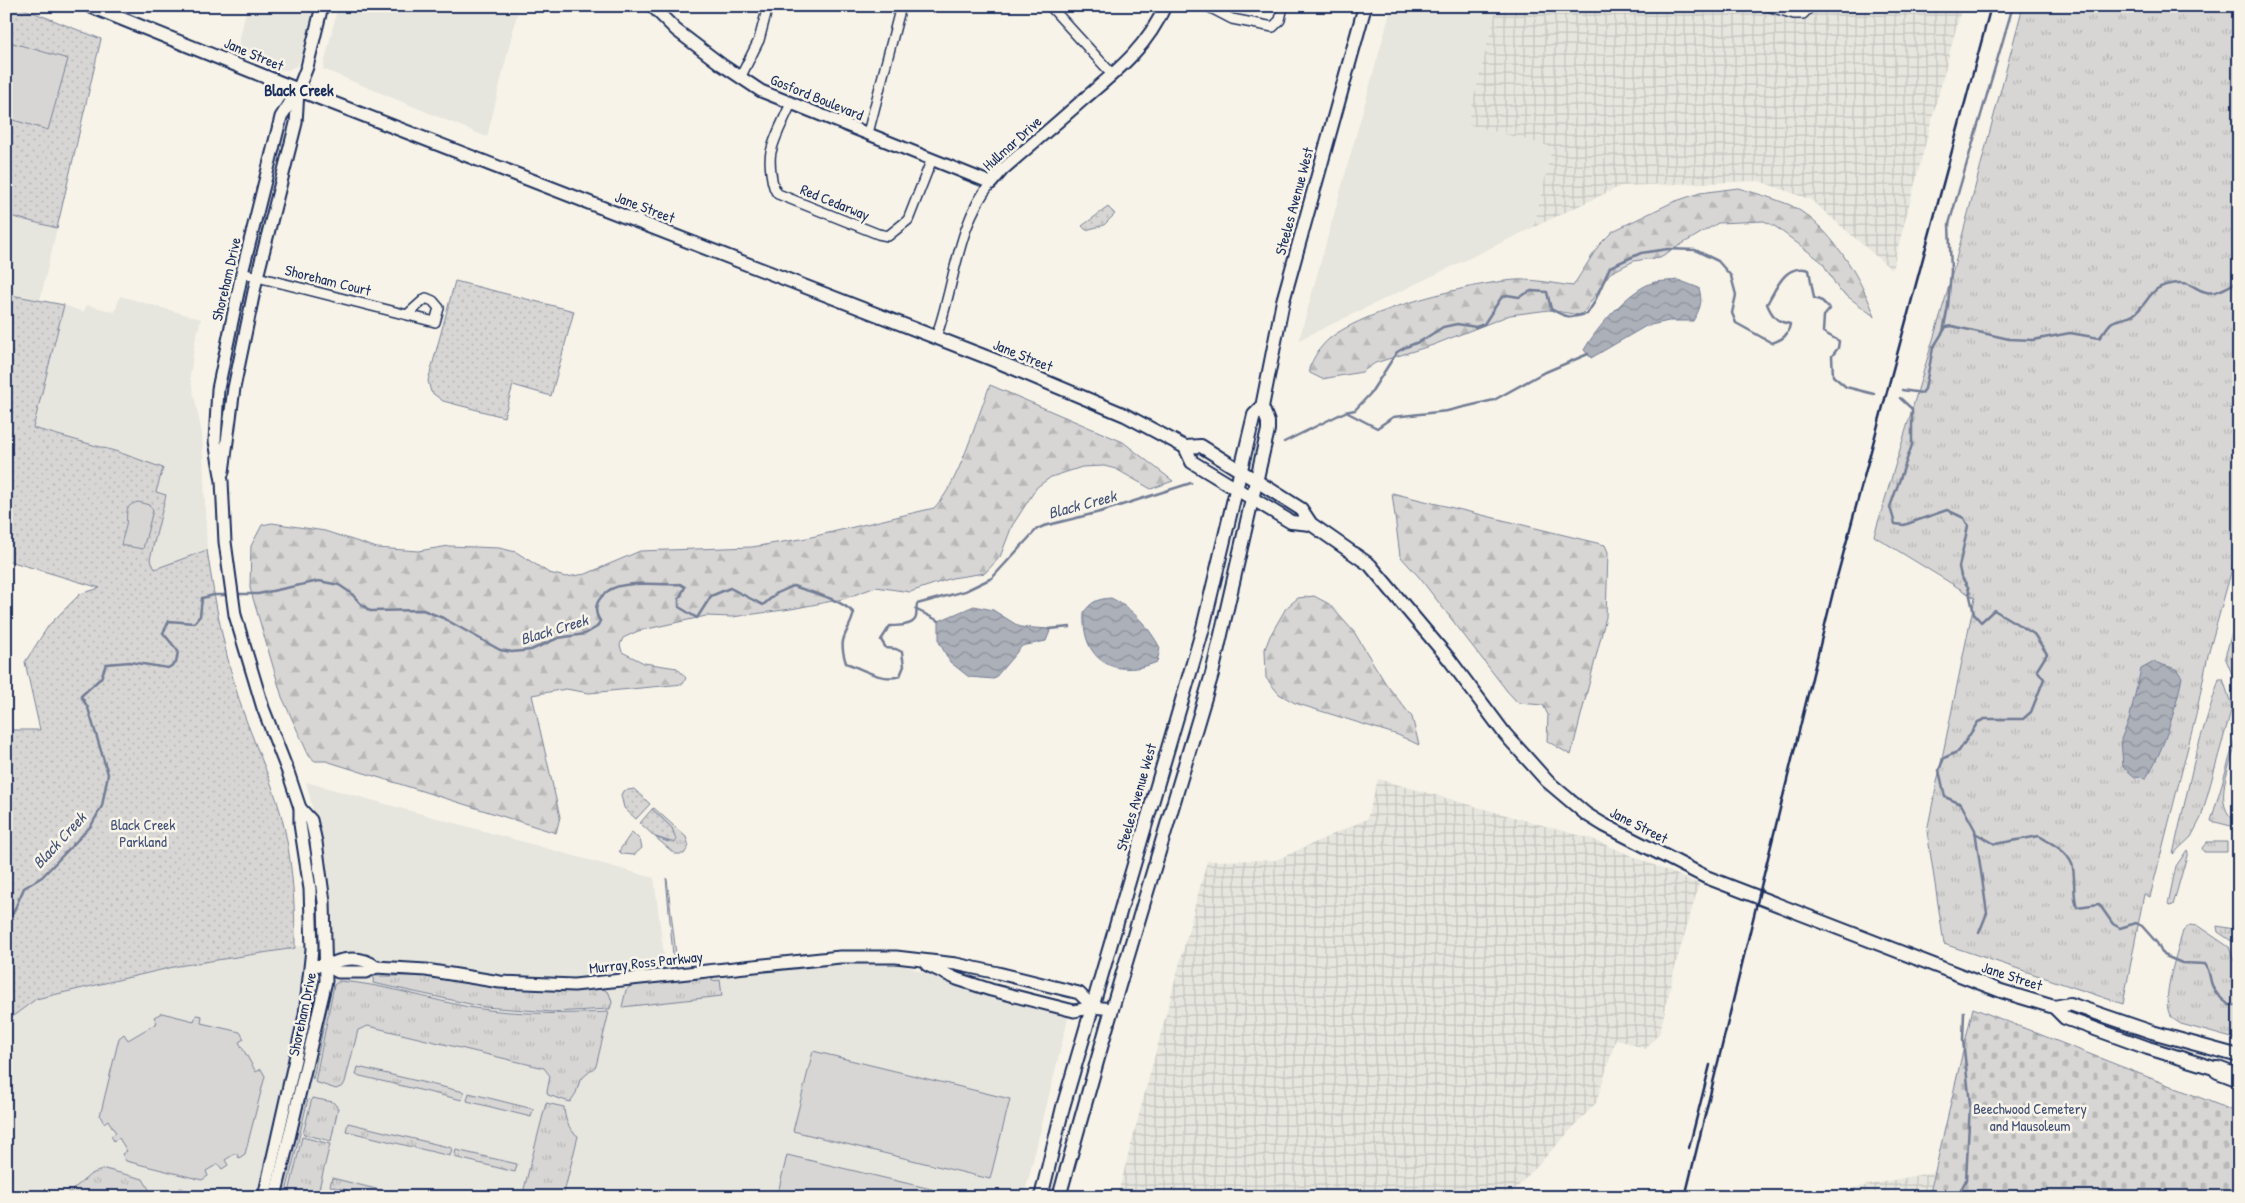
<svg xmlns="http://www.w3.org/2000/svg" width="2245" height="1203" viewBox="0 0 2245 1203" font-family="'Patrick Hand',sans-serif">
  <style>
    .built { fill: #e6e5de }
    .industrial { fill: url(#industrial-grid) }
    .grass { fill: url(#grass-tufts); stroke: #798299 }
    .forest { fill: url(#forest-firs); stroke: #798299 }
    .cemetery { fill: url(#cemetery-stones); stroke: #798299 }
    .park { fill: url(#park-dots); stroke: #798299 }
    .pitch { fill: #d7d6d4; stroke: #798299 }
    .water { fill: url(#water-waves); stroke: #727c95 }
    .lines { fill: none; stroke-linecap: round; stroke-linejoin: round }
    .stream { stroke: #727c95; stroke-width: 2.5 }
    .minor-casing { stroke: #1b2f5e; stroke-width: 12 }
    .tertiary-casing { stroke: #1b2f5e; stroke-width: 15 }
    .secondary-casing { stroke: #1b2f5e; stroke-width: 16 }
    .motorway-casing { stroke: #1b2f5e; stroke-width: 20 }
    .minor { stroke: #f7f3e8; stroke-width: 9 }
    .tertiary { stroke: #f7f3e8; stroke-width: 11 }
    .secondary { stroke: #f7f3e8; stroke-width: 12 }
    .motorway { stroke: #f7f3e8; stroke-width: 16 }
    .rail { stroke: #1b2f5e; stroke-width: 2.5 }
    .labels { text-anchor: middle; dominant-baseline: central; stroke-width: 5; stroke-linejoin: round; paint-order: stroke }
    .street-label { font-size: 15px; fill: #1b2f5e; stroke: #f7f3e8 }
    .park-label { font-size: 15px; fill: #415076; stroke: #f7f3e8 }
    .neighbourhood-label { font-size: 16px; font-weight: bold; fill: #1b2f5e; stroke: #f7f3e8 }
    .water-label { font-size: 16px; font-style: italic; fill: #465679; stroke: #f7f3e8 }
  </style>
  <defs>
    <pattern id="industrial-grid" width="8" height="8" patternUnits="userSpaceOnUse" patternTransform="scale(1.25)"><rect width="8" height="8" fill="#e6e5de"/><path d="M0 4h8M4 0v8" fill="none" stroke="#c5c5c1"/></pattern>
    <pattern id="grass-tufts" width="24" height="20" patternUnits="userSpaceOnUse" patternTransform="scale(1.25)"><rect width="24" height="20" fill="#d7d6d4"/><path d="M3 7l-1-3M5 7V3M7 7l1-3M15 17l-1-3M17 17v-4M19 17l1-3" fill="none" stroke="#b8b8b8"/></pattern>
    <pattern id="forest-firs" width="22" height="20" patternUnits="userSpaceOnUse" patternTransform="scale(1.25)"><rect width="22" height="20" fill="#d7d6d4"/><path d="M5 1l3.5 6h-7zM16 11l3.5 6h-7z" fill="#b8b8b8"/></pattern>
    <pattern id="cemetery-stones" width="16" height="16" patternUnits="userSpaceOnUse" patternTransform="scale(1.25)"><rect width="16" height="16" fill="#d7d6d4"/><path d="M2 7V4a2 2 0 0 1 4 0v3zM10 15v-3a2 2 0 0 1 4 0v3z" fill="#b8b8b8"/></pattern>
    <pattern id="park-dots" width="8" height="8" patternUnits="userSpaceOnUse" patternTransform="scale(1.25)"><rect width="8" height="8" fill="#d7d6d4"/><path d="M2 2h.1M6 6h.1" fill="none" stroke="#b8b8b8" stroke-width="1.8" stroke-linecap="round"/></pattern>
    <pattern id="water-waves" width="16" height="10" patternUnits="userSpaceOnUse" patternTransform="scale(1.25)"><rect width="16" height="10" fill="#acb0b9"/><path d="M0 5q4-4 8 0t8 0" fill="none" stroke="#8b909a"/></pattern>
  </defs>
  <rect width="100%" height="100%" fill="#f7f3e8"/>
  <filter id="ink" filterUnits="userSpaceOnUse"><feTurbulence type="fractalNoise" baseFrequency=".02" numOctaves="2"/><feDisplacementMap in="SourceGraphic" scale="10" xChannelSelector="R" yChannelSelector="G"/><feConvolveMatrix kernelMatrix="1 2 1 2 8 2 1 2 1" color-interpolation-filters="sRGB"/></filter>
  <g filter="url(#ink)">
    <g class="built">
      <polygon points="247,6 315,6 301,59 296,66 288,70 279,69 237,52"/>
      <polygon points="338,6 519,6 487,137 323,69"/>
      <polygon points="1392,6 1497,6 1467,124 1552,147 1534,227 1299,340"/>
      <polygon points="6,215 57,228 40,300 6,294"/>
      <polygon points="120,296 201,319 195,341 190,376 202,434 207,550 155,570 150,559 165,495 156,492 33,428 64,305 83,312 87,305 115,312"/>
      <polygon points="306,782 654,878 667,980 814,964 867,961 898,963 983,995 1069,1014 1024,1197 6,1197 6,1019 36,999 178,966 260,954 333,940 323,851"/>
    </g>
    <g class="industrial">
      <polygon points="1497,6 1962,6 1892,270 1811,200 1759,181 1621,186 1534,227 1552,147 1467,124"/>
      <polygon points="1378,779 1592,839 1699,884 1674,971 1660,1032 1646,1049 1616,1039 1596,1103 1508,1197 1117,1197 1207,861 1276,860 1367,819"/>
      <polygon points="1934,1172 1929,1197 1834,1197 1839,1191"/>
    </g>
    <g class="grass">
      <polygon points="2023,6 2239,6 2239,552 2235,558 2208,655 2196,715 2150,897 2144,894 2123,1004 1944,944 1927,831 1975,598 1874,536 1947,293"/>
      <polygon points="2239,608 2239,691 2225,657"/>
      <polygon points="2219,679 2223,679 2232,707 2201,818 2191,837 2173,854 2196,753"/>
      <path d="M2239 726V736C2232 760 2208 808 2239 823V828L2211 821Z"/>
      <polygon points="654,808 686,837 689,846 684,854 675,854 655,837 668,842 672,828 652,809"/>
      <polygon points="632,832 640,840 642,848 634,855 622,854 619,851"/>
      <polygon points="2207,842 2227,842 2227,852 2204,852 2202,848"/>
      <polygon points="2187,850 2188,852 2173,905 2169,906 2168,904 2176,866"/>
      <polygon points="666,878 667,879 676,954 673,955"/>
      <path d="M2190 925 2198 926 2229 947 2234 961 2239 960V1040L2181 1024C2176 1021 2172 1019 2169 1013 2162 996 2178 949 2183 931Z"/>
      <polygon points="2217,926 2239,930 2239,946 2218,932"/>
      <polygon points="712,975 712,981 720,980 722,996 622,1007 626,990 632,985"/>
      <polygon points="374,976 423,976 537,990 602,988 609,993 612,1002 610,1009 552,1012 484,1007 373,983"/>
      <path d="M339 981C385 984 429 1000 474 1008 519 1015 564 1014 609 1012L596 1066 580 1080 576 1093 570 1102 548 1095 547 1092 550 1076 544 1068 368 1026 358 1030 345 1082 343 1086 336 1089 315 1082 334 985Z"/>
      <polygon points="332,984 313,1079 311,1075 328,991"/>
      <polygon points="358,1067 464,1092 462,1100 356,1075"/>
      <polygon points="469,1093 533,1109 531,1117 467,1101"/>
      <polygon points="312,1098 333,1102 338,1108 331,1141 303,1134"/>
      <polygon points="308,1099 285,1197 282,1197 304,1103"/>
      <path d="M546 1103 564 1107C564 1117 569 1131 578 1136L563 1197H522Z"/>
      <polygon points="348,1123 452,1148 450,1156 346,1131"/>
      <polygon points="302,1137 330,1144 317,1197 288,1197"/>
      <polygon points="456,1150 517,1164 515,1172 454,1157"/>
      <polygon points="105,1169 143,1179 150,1191 157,1196 171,1191 176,1194 180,1188 214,1197 78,1197 71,1195 64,1197 91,1174"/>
      <polygon points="332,1178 408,1197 374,1197 330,1186"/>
    </g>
    <g class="forest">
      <path d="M1738 188C1755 193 1773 198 1790 205 1829 224 1861 277 1875 317L1839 290 1822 262 1776 227 1764 221 1718 223 1660 257 1634 261 1610 273 1584 312 1579 315 1549 310 1510 315 1433 345 1375 363 1362 372 1322 379 1310 373 1309 368C1313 360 1317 351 1323 345 1349 313 1475 282 1516 280 1535 279 1555 284 1573 286L1599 245 1613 231 1673 202 1700 193Z"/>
      <path d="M990 385 1123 442 1173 481 1151 489 1116 469 1104 466 1082 467 1051 477 1037 487 1012 526 1000 557 985 573 952 578 910 592 876 587 843 599 791 609 732 617 706 616 638 631 623 638 620 645 622 652 644 663 677 668 686 678 683 684 589 693 566 689 532 695 560 817 556 833 326 761H315L309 756 282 697 250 588 251 546 262 525 272 523 325 531 377 548 418 551 449 546 499 548 516 552 549 573 566 577 586 574 640 551 752 547 807 538 934 508C959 484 976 420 990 385Z"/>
      <polygon points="1392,493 1605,545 1608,552 1606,617 1571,755 1547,741 1548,715 1543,705 1518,703 1507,691 1419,577 1400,556"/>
      <polygon points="1314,596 1329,604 1354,632 1386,684 1412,717 1419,745 1398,735 1295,703 1279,694 1266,678 1265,649 1270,636 1286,608 1298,598"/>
    </g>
    <polygon class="cemetery" points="1973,1008 2239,1113 2239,1197 1929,1197"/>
    <g class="park">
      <polygon points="6,6 17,6 101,39 57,228 6,215"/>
      <polygon points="1108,207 1115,214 1104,225 1086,230 1082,226"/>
      <polygon points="455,281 574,311 551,396 513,385 504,417 443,401 431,392 428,381"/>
      <path d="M6 294 64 305 33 428 118 452 163 468 156 492 166 495 150 559 155 569 207 550C215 604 225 656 242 709 256 749 276 788 285 831 293 870 295 907 295 948L178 966 36 999 9 1019H6V736L12 730H40L25 662 49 625 80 594 100 588 6 560Z"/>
      <polygon points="634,789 650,804 636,819 624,808 621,795 623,791"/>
      <polygon points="652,809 672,828 676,839 675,843 655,837 640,823"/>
    </g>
    <g class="pitch">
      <polygon points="6,41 68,59 48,130 6,118"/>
      <path d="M138 502 149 505 153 510 143 549 121 545C122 538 125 532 126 525 128 513 123 506 138 502Z"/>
      <polygon points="162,1013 194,1021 196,1015 202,1016 201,1023 240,1032 244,1039 239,1042 256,1072 261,1069 265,1076 245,1154 239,1158 236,1153 225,1160 228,1165 222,1169 218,1164 206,1171 208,1176 202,1180 126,1161 122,1154 127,1151 119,1138 114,1141 111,1136 116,1133 108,1120 104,1123 100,1116 119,1038 124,1034 128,1040 157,1023 154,1017"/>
      <polygon points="813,1051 1010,1099 990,1179 793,1131"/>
      <polygon points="787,1155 965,1197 777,1197"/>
    </g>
    <g class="water">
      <path d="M1678 280 1699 288C1703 303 1700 309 1693 321H1669L1646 326 1591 358 1584 350C1596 329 1630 288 1655 282 1662 281 1671 281 1678 280Z"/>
      <path d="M1111 598C1131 607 1150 628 1160 648L1157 662C1114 680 1081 660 1084 612 1092 601 1098 599 1111 598Z"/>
      <polygon points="974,606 993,610 1020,627 1049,629 1050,631 1046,641 1022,646 994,679 969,677 950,662 939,642 939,621"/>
      <path d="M2154 662 2176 669 2182 677C2176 708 2164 751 2146 778L2135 777 2123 767 2121 739 2129 720 2141 669Z"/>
    </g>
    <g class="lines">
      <g class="stream">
        <polyline points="1943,332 1948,306 1951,271 1949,224 2013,6"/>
        <path d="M1902 390 1922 393 1925 389 1933 348 1946 327 1952 326 2009 339 2033 340 2070 333 2099 338C2103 334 2107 327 2111 323 2117 318 2127 319 2133 315 2152 301 2147 285 2178 283 2193 282 2195 290 2206 292 2217 295 2230 285 2239 281"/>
        <polyline points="1900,398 1912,409 1912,445 1890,507 1895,524 1904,525 1947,510 1964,518 1968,526 1959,567 1961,576 1968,587 1974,614 1981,622 1994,610 2034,634 2047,654 2037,670 2044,679 2031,712 2023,719 1985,719 1978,722 1959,751 1944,758 1939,770 1945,797 1961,804 1975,830 1987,913 1979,933"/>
        <polyline points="1346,412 1377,428 1393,417 1447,411 1494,400 1541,374 1588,354"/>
        <path d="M1284 442 1345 412 1355 410 1370 394 1397 352 1406 347 1421 341 1443 327 1457 324 1476 327 1484 324 1501 298 1507 295 1519 297 1531 291 1547 292 1551 309C1566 318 1570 318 1587 314L1594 303 1610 267 1641 253 1668 249 1695 250 1718 261 1731 276 1736 295 1732 313 1736 323 1772 343C1783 339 1788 336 1790 324 1777 322 1772 316 1767 304 1777 287 1785 263 1809 270L1814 298 1822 301 1830 309 1824 316 1823 332 1839 341 1838 348 1832 356 1833 376 1846 387 1874 394"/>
        <path d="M236 594H258L319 581 339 585 351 593 360 603 370 611 423 610 443 618 500 650 512 652 531 650 558 638 585 634 597 627 600 621C588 603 607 587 625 585 642 582 662 585 680 584L685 587 679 599V607L697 618 711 596 730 588 763 605 777 593 793 586C813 593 838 598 854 613 848 636 837 635 846 663 863 669 882 682 900 676L904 666 902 652 896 649 886 648 881 640 890 626C898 626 914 626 916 617 917 612 916 609 917 604L965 591 992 578 1037 529 1044 526 1100 512 1191 483"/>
        <polyline points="915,609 939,621"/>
        <polyline points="1049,629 1070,627"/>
        <path d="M1975 833 1995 844 2039 836C2051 843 2066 850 2072 864 2076 875 2072 893 2077 907L2099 904 2113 924 2120 928 2136 923 2142 926 2157 943 2163 955 2182 963 2205 964C2210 971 2209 977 2212 985 2215 994 2222 999 2229 1005H2239"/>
        <polyline points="6,919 13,913 24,888 42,877 91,826 102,806 108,774 88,708 81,696 101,678 106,664 130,662 168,668 176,663 178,651 163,633 169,621 194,623 200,616 202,598 214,595 228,595"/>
        <polyline points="1957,1197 1966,1180 1970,1104 1963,1040 1964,1012"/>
      </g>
      <defs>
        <g id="minor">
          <polyline points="1050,6 1112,74"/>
          <polyline points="1207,6 1232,19 1273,27 1280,20 1283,6"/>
          <polyline points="1768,6 1794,14 1803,14 1811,6"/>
          <polyline points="740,78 759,40 768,6"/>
          <path d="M791 103C785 118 775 135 771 152 769 160 771 188 778 194L878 234 888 236 908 220 932 159"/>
          <polyline points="868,133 901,6"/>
          <polyline points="242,273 435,322 439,308 433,301 426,298 408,314"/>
          <path d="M936 337C954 289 957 223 991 183"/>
        </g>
        <g id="tertiary">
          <path d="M652 6 676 30 722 65 761 91 991 183 1003 169C1030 146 1058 122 1085 98 1117 71 1148 46 1165 6"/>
          <polyline points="223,472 234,388 257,277 296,123 298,91"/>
          <polyline points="311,965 327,966 338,972 366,972 376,967 426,970 500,982 574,985 840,957 896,957 956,964 998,973 1079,993 1093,1007"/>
          <polyline points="927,965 957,979 991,990 1074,1011 1093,1007 1112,1009"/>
          <path d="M327 966C342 957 363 956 376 967"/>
          <polyline points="264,1197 305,1015 312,949 310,889 300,824 300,808 288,772 263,708 235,615 225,542 222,481 215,441 218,389 242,273 281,117 298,90 307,67 322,6"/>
          <polyline points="275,1197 326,981 324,902 316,842 311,820 300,808"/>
        </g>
        <g id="secondary">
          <polyline points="90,6 281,83 994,360 1125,415 1185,447 1201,446 1301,509 1311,524 1370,565 1449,659 1505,734 1547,781 1586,814 1604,825 1706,877 2001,991 2054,1007 2070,1004 2152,1032 2239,1056"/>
          <polyline points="1185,447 1192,462 1291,522 1311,524"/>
          <polyline points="2054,1007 2065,1018 2148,1048 2227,1072"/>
          <polyline points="1041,1197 1063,1107 1202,632 1254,415 1262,407"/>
          <polyline points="1059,1197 1107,1026 1212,674 1268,430 1268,422 1262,407 1283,301 1365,6"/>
        </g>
        <polyline id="motorway" points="2218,1070 2239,1078"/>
      </defs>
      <use href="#minor" class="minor-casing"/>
      <use href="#tertiary" class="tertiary-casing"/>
      <use href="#secondary" class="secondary-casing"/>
      <use href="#motorway" class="motorway-casing"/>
      <use href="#minor" class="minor"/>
      <use href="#tertiary" class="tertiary"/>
      <use href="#secondary" class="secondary"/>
      <use href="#motorway" class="motorway"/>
      <g class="rail">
        <polyline points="1689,1148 1710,1065"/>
        <polyline points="1685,1197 1834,588 1991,6"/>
      </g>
    </g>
  </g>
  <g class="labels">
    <g class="street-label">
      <text transform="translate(254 54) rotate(23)">Jane Street</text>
      <text transform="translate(817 97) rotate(22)">Gosford Boulevard</text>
      <text transform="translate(1012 143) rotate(-42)">Hullmar Drive</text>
      <text transform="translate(1294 201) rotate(-75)">Steeles Avenue West</text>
      <text transform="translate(835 202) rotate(22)">Red Cedarway</text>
      <text transform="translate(645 207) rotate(21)">Jane Street</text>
      <text transform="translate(226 279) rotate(-77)">Shoreham Drive</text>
      <text transform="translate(328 280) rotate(14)">Shoreham Court</text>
      <text transform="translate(1023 355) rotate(22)">Jane Street</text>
      <text transform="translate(1136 797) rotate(-74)">Steeles Avenue West</text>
      <text transform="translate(1639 825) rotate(27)">Jane Street</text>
      <text transform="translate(646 962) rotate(-6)">Murray Ross Parkway</text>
      <text transform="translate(2012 976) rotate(18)">Jane Street</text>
      <text transform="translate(302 1014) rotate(-78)">Shoreham Drive</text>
    </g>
    <g class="park-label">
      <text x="143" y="824">Black Creek<tspan x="143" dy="17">Parkland</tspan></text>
      <text x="2030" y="1108">Beechwood Cemetery<tspan x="2030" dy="17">and Mausoleum</tspan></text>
    </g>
    <g class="neighbourhood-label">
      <text x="299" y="90">Black Creek</text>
    </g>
    <g class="water-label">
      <text transform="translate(1082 504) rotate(-15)">Black Creek</text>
      <text transform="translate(554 629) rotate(-17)">Black Creek</text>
      <text transform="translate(59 840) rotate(-47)">Black Creek</text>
    </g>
  </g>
  <rect width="2245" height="1203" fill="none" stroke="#f7f3e8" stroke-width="25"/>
  <rect x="12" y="12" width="2220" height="1178" fill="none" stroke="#1b2f5e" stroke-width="2" filter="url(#ink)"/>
</svg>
